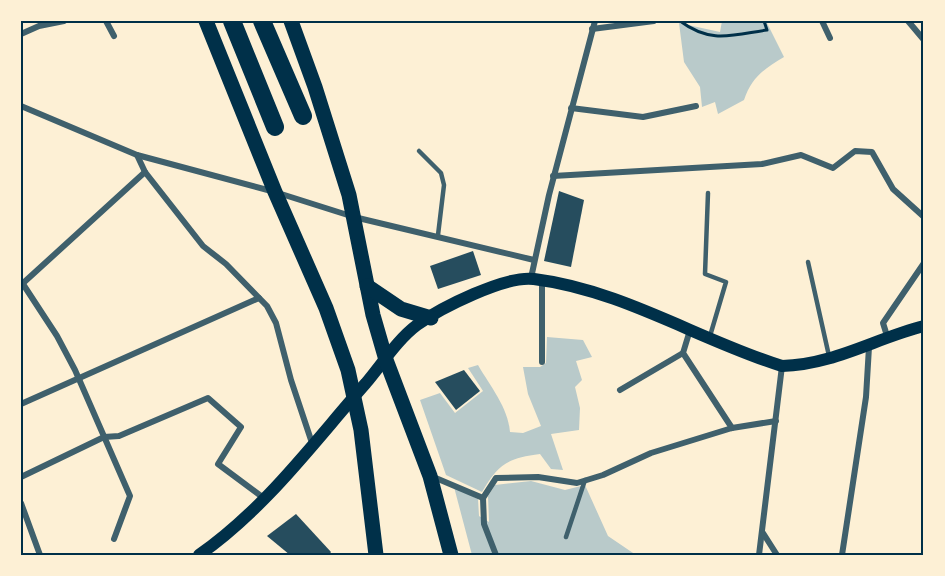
<svg xmlns="http://www.w3.org/2000/svg" width="945" height="576" viewBox="0 0 945 576" font-family="'Archivo Narrow',sans-serif">
  <style>
    .green { fill: #b9caca }
    .building { fill: #264d5e }
    .lines { fill: none; stroke-linecap: round; stroke-linejoin: round }
    .path { stroke: #003049; stroke-width: 3 }
    .service { stroke: #3f606c; stroke-width: 4.5 }
    .minor { stroke: #3f606c; stroke-width: 6 }
    .secondary { stroke: #003049; stroke-width: 12 }
    .primary { stroke: #003049; stroke-width: 15 }
    .motorway { stroke: #003049; stroke-width: 18 }
    .neatline { fill: none; stroke: #003049; stroke-width: 2 }
  </style>
  <rect width="100%" height="100%" fill="#fdf0d5"/>
  <g class="green">
    <path d="M722 21H772L767 23 784 57C764 69 752 77 744 100L718 114 715 102 702 107 700 87 684 62 679 23 720 32Z"/>
    <path d="M547 337 583 340 592 357 576 361 582 380 575 387 580 408 579 430 551 434 563 470 551 469 540 454C507 458 498 465 482 492L446 475 420 400 440 393 455 413 483 391 468 368 478 365C490 386 508 407 510 432L523 433 541 426 528 394 523 367H540L546 363Z"/>
    <polygon points="531,481 565,490 585,485 608,536 636,555 472,555 454,487 478,499 479,516 489,522 488,496 495,485"/>
  </g>
  <g class="building">
    <polygon points="559,191 584,200 571,267 544,261"/>
    <polygon points="473,251 481,275 438,289 430,266"/>
    <polygon points="464,370 480,391 456,410 435,382"/>
    <polygon points="296,514 331,552 329,555 290,555 267,536"/>
  </g>
  <g class="lines">
    <path class="path" d="M680 21C711 44 732 35 767 30L764 21"/>
    <g class="service">
      <polyline points="419,151 441,173 444,185 438,235"/>
      <polyline points="708,193 705,274 726,282 710,336"/>
      <polyline points="808,262 829,356"/>
      <polyline points="566,537 585,480"/>
    </g>
    <g class="minor">
      <polyline points="106,21 114,36"/>
      <polyline points="822,21 830,38"/>
      <polyline points="908,21 924,40"/>
      <polyline points="592,29 654,21"/>
      <polyline points="21,34 39,26 64,21"/>
      <polyline points="21,106 137,155 275,192 354,217 534,260"/>
      <polyline points="571,108 643,117 696,106"/>
      <polyline points="137,155 145,172 203,246 226,264 267,306 276,323 291,380 313,446"/>
      <polyline points="553,176 762,164 801,155 833,168 855,151 872,152 893,189 924,217"/>
      <polyline points="531,278 549,195 595,21"/>
      <polyline points="21,281 57,336 75,370 130,496 114,539"/>
      <polyline points="21,285 145,172"/>
      <polyline points="690,330 683,353 732,428"/>
      <polyline points="888,339 883,323 924,263"/>
      <polyline points="542,362 542,281"/>
      <polyline points="620,390 683,353"/>
      <polyline points="21,404 259,298"/>
      <polyline points="431,476 483,498"/>
      <polyline points="21,477 104,437 119,436 208,398 241,427 218,464 265,499"/>
      <polyline points="21,503 40,555"/>
      <polyline points="763,533 777,555"/>
      <polyline points="496,555 484,524 483,498 496,478 538,477 577,483 603,475 651,453 732,428 776,421"/>
      <polyline points="759,555 782,366"/>
      <polyline points="842,555 866,397 869,347"/>
    </g>
    <path class="secondary" d="M199 555C266 508 313 443 366 383 382 364 398 339 417 325 440 308 506 275 534 279 622 290 699 340 782 366 833 365 876 338 924 326"/>
    <g class="primary">
      <polyline points="206,21 275,192 326,308 348,370 361,430 376,555"/>
      <polyline points="291,21 315,87 349,195 373,315 386,360 430,476 451,555"/>
      <polyline points="367,286 401,309 431,318"/>
    </g>
    <g class="motorway">
      <polyline points="232,21 275,127"/>
      <polyline points="262,21 303,116"/>
    </g>
  </g>
  <rect width="945" height="576" fill="none" stroke="#fdf0d5" stroke-width="45"/>
  <rect x="22" y="22" width="900" height="532" class="neatline"/>
</svg>
